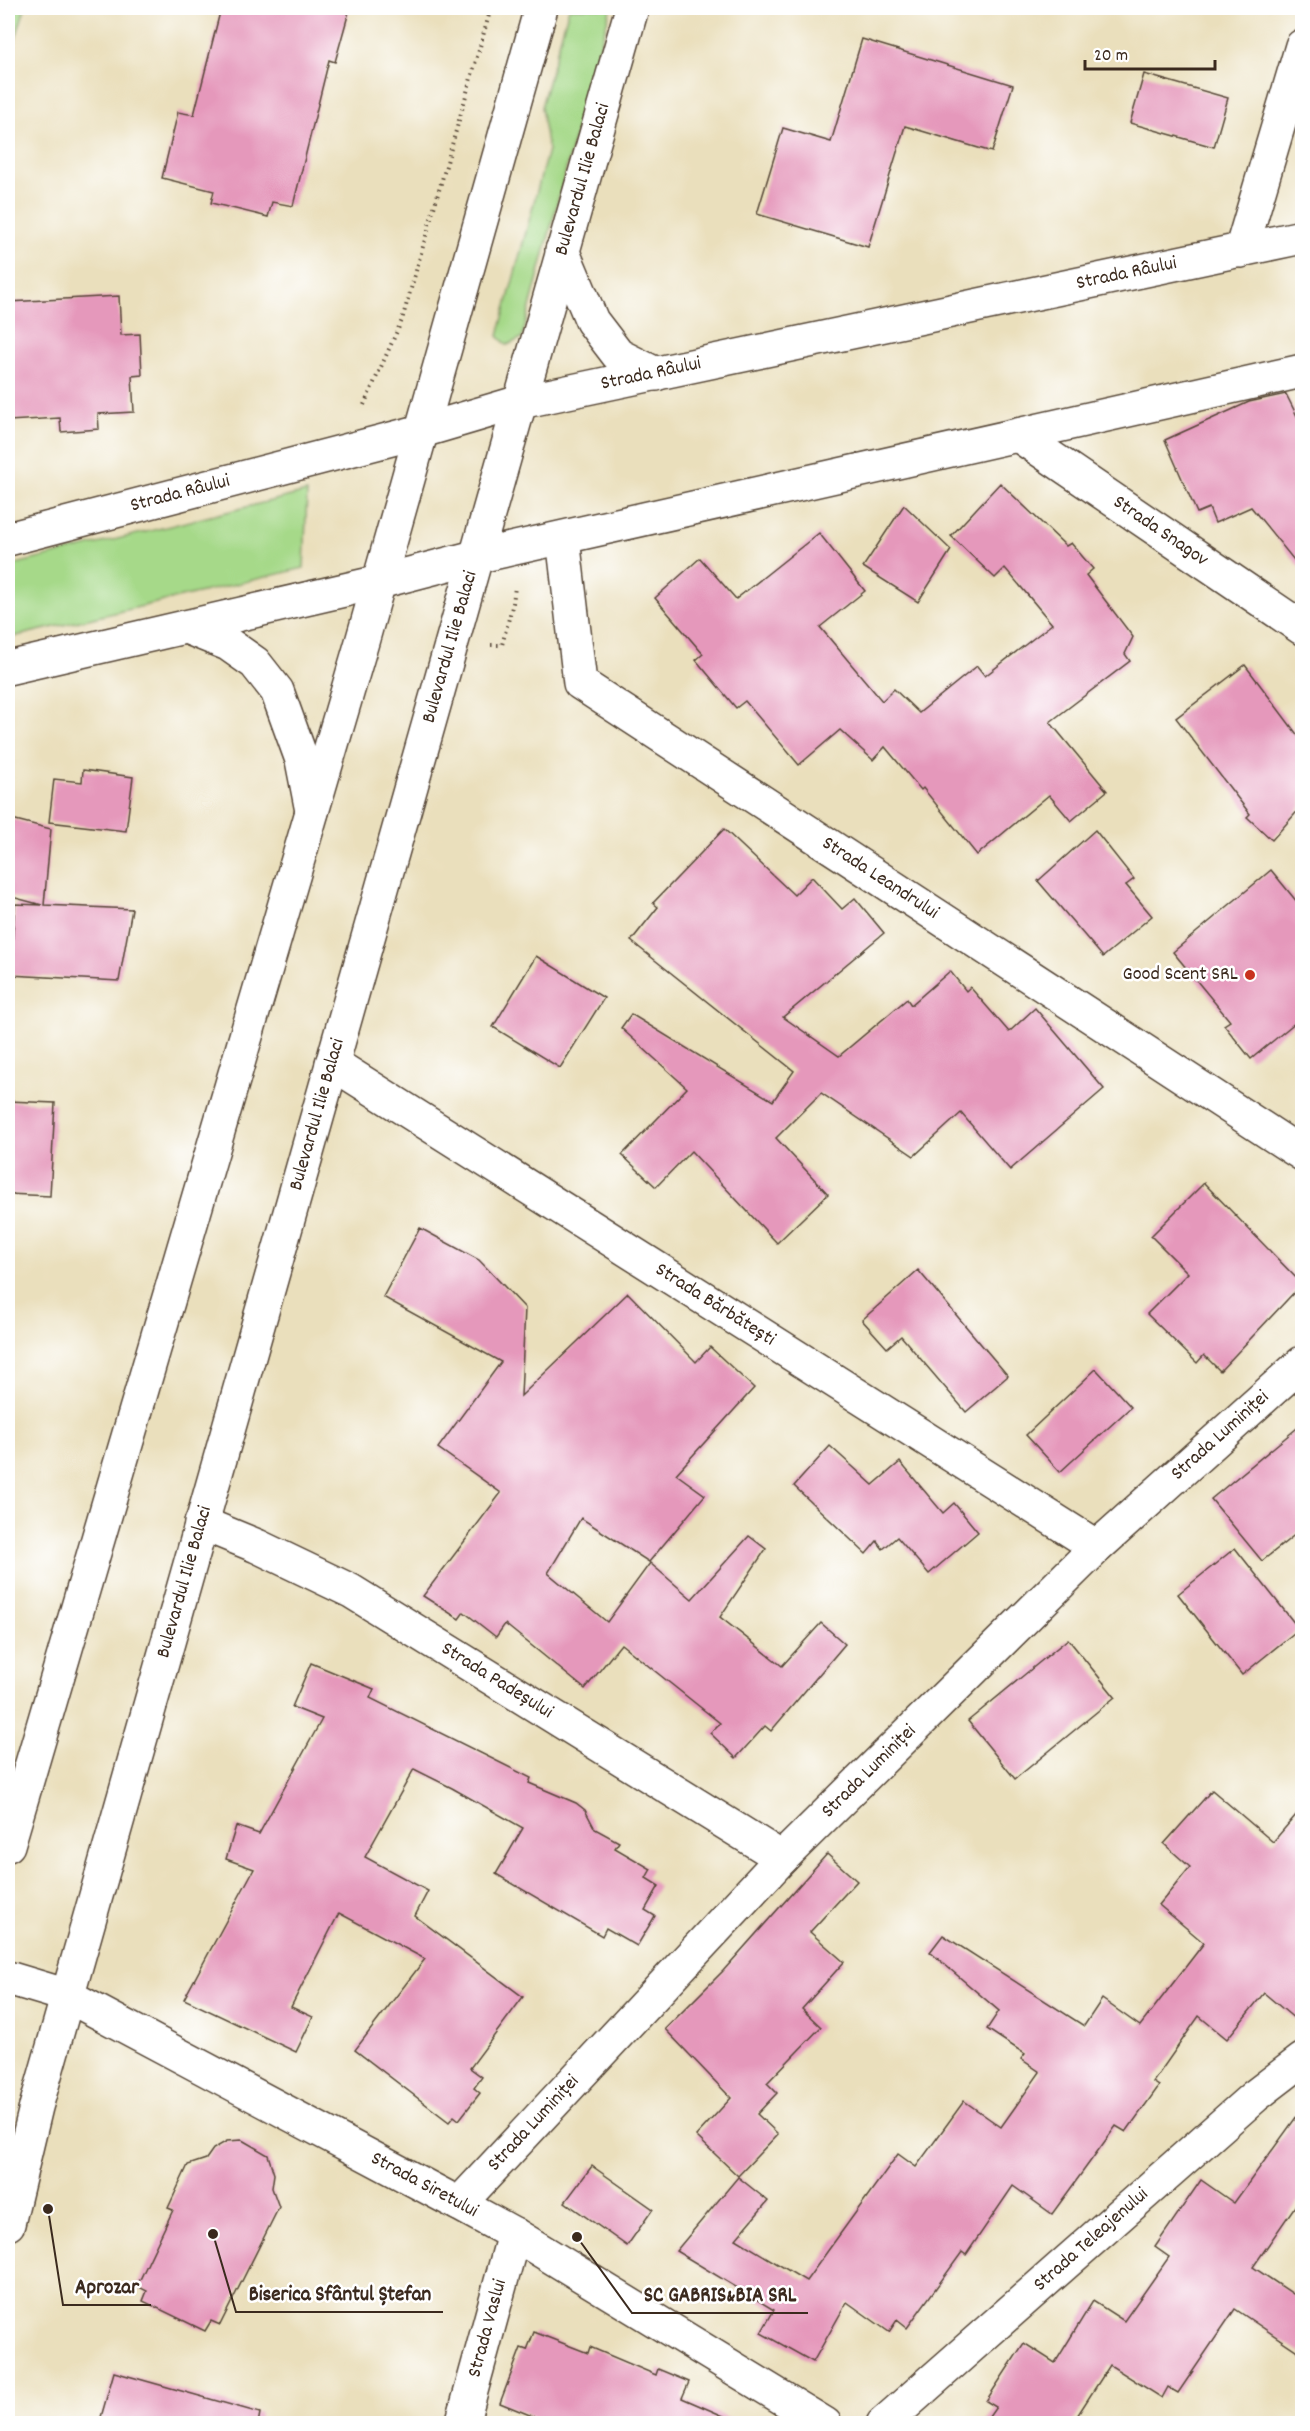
<svg xmlns="http://www.w3.org/2000/svg" width="1310" height="2431" viewBox="0 0 1310 2431" font-family="Dekko,sans-serif">
  <style>
    .green { fill: #a6d989; stroke: #708254; stroke-width: 1.5 }
    .building { fill: #e598bb }
    .lines { fill: none; stroke-linecap: round; stroke-linejoin: round }
    .street-casing { stroke: #554536; stroke-width: 36 }
    .secondary-casing { stroke: #554536; stroke-width: 36 }
    .primary-casing { stroke: #554536; stroke-width: 36 }
    .path { stroke: #554536; stroke-width: 4; stroke-dasharray: 1.5 4.5; stroke-linecap: butt }
    .street { stroke: #fff; stroke-width: 33 }
    .secondary { stroke: #fff; stroke-width: 33 }
    .primary { stroke: #fff; stroke-width: 33 }
    .poi-dot { fill: #c8321e; stroke: #fff; stroke-width: 2 }
    .labels { text-anchor: middle; dominant-baseline: central; stroke-width: 5; stroke-linejoin: round; paint-order: stroke }
    .street-label { font-size: 20px; fill: #3b2a1e; stroke: #fff }
    .poi-label { font-size: 20px; fill: #3b2a1e; stroke: #fff; text-anchor: end }
    .leader { fill: none; stroke: #3b2a1e; stroke-width: 2 }
    .callout-dot { fill: #3b2a1e; stroke: #fff; stroke-width: 2 }
    .callout-label { font-size: 21px; text-anchor: middle; font-weight: bold; fill: #3b2a1e; stroke: #fff; stroke-width: 5; stroke-linejoin: round; paint-order: stroke }
  </style>
  <rect width="100%" height="100%" fill="#fff"/>
  <filter id="ink" filterUnits="userSpaceOnUse"><feTurbulence type="fractalNoise" baseFrequency=".0167" numOctaves="2"/><feDisplacementMap in="SourceGraphic" scale="12" xChannelSelector="R" yChannelSelector="G"/><feConvolveMatrix kernelMatrix="1 2 1 2 8 2 1 2 1" color-interpolation-filters="sRGB"/></filter>
  <filter id="wash" filterUnits="userSpaceOnUse"><feTurbulence type="fractalNoise" baseFrequency=".008" numOctaves="4" result="noise"/><feDisplacementMap in="SourceGraphic" scale="24" xChannelSelector="R" yChannelSelector="G"/><feGaussianBlur stdDeviation="1.35" result="paint"/><feColorMatrix in="noise" values="0 0 0 0 0 0 0 0 0 0 0 0 0 0 0 0 0 1.4 0 .05"/><feComposite in="paint" operator="in"/></filter>
  <g filter="url(#wash)">
    <rect width="100%" height="100%" fill="#eadfbc"/>
    <g class="green">
      <polygon points="8,8 25,8 8,63"/>
      <polygon points="569,8 611,8 584,100 522,338 507,345 498,336 548,150 541,107"/>
      <polygon points="307,492 304,568 8,638 8,566"/>
    </g>
    <g id="blocks">
      <g class="building">
        <polygon points="221,8 350,8 335,62 329,60 293,206 272,202 268,217 211,203 214,191 162,178 178,112 194,115"/>
        <polygon points="862,39 1013,85 992,152 905,126 868,247 757,214 783,128 831,142"/>
        <polygon points="1144,74 1228,98 1214,147 1130,123"/>
        <polygon points="119,296 121,335 140,334 142,375 132,376 134,412 98,414 99,429 61,432 60,418 8,421 8,302"/>
        <polygon points="1286,394 1302,426 1302,570 1251,507 1215,523 1209,508 1197,513 1165,440 1249,402"/>
        <polygon points="1000,483 1066,546 1071,543 1093,569 1086,575 1133,637 1125,654 1130,661 1050,722 1107,791 1071,821 1049,795 977,855 923,788 921,790 885,747 873,760 840,730 799,765 745,701 736,708 696,660 703,654 655,598 700,558 736,599 819,533 865,591 820,627 882,701 894,689 919,713 977,666 985,676 1052,624 1005,568 995,578 951,536"/>
        <polygon points="904,505 951,550 918,602 863,567"/>
        <polygon points="1245,665 1302,741 1302,806 1272,840 1247,817 1250,814 1176,718"/>
        <polygon points="83,770 133,777 126,831 49,822 54,779 82,782"/>
        <polygon points="8,818 51,829 44,905 132,909 119,981 10,975 15,904 42,905 8,896"/>
        <polygon points="724,829 794,895 812,877 842,909 855,898 884,933 783,1017 839,1056 907,999 911,1005 950,971 966,991 970,987 1009,1032 1035,1008 1104,1089 1010,1170 961,1113 914,1156 821,1093 776,1138 828,1194 777,1243 691,1151 656,1187 622,1155 687,1088 621,1028 631,1014 773,1101 794,1071 631,941 658,907 653,903"/>
        <polygon points="1095,830 1134,879 1126,885 1152,916 1103,957 1038,881"/>
        <polygon points="1271,870 1302,908 1302,1017 1251,1059 1224,1025 1230,1021 1173,952"/>
        <polygon points="536,956 604,998 560,1068 493,1027"/>
        <polygon points="8,1101 55,1103 50,1196 8,1194"/>
        <polygon points="1204,1183 1302,1284 1220,1371 1204,1355 1197,1363 1147,1314 1188,1273 1151,1236"/>
        <polygon points="420,1228 479,1260 525,1308 521,1396 628,1293 696,1362 710,1347 754,1388 676,1474 705,1495 649,1562 581,1518 548,1573 607,1622 650,1563 692,1599 749,1536 766,1549 720,1617 782,1666 821,1623 845,1644 771,1731 765,1726 736,1758 710,1733 720,1723 621,1644 585,1689 505,1624 496,1637 464,1612 459,1619 423,1596 501,1493 438,1448 501,1362 383,1297"/>
        <polygon points="918,1270 1008,1376 966,1412 901,1336 887,1348 862,1320"/>
        <polygon points="1096,1369 1131,1407 1060,1472 1026,1435"/>
        <polygon points="1302,1424 1302,1529 1262,1561 1211,1499"/>
        <polygon points="830,1446 873,1485 900,1462 943,1513 954,1503 978,1532 929,1574 897,1537 883,1549 877,1541 866,1554 794,1486"/>
        <polygon points="1235,1548 1299,1629 1242,1675 1178,1594"/>
        <polygon points="1068,1639 1115,1697 1015,1779 968,1721"/>
        <polygon points="311,1663 374,1689 370,1698 531,1778 529,1783 576,1803 585,1810 595,1829 619,1842 615,1848 651,1869 646,1878 659,1886 645,1910 655,1916 637,1946 606,1928 602,1936 496,1874 523,1828 452,1788 414,1769 365,1857 428,1891 415,1916 523,1997 470,2068 482,2077 474,2088 480,2093 459,2120 454,2116 449,2122 355,2050 425,1959 339,1913 291,2007 313,2017 296,2052 184,1999 254,1869 226,1859 236,1826 259,1834 322,1719 292,1707"/>
        <polygon points="1212,1790 1273,1842 1302,1808 1302,2025 1264,1993 1227,2039 1199,2016 1153,2082 1159,2086 1126,2132 1116,2126 1052,2214 1013,2186 966,2255 962,2252 907,2328 897,2320 889,2332 847,2302 813,2362 761,2333 774,2310 676,2251 738,2177 768,2201 736,2239 806,2281 898,2154 916,2167 964,2101 1001,2127 1040,2072 1021,2059 1025,2054 987,2029 999,2011 930,1952 943,1935 1084,2026 1102,1999 1140,2026 1204,1943 1159,1905 1190,1867 1164,1844"/>
        <polygon points="827,1854 857,1881 810,1932 844,1962 802,2009 821,2027 767,2083 777,2093 757,2114 778,2134 738,2176 696,2136 731,2098 665,2029 723,1971"/>
        <polygon points="1302,2109 1302,2196 1253,2267 1302,2300 1302,2354 1235,2309 1178,2393 1168,2387 1162,2398 1110,2365 1072,2424 984,2424 996,2407 986,2401 1024,2343 1055,2363 1093,2301 1124,2321 1169,2257 1155,2247 1201,2180 1234,2203"/>
        <polygon points="242,2140 268,2155 274,2174 272,2188 279,2207 220,2325 211,2321 205,2331 143,2301 147,2291 137,2286 173,2210 168,2208 188,2165 206,2159 213,2149 227,2141"/>
        <polygon points="592,2166 653,2209 627,2246 565,2202"/>
        <polygon points="534,2332 588,2353 590,2347 656,2375 658,2369 689,2382 682,2398 742,2424 552,2424 500,2403 521,2348 527,2350"/>
        <polygon points="114,2372 260,2413 258,2424 99,2424"/>
      </g>
    </g>
  </g>
  <g filter="url(#ink)">
    <use href="#blocks" fill-opacity="0" stroke="#554536" stroke-width="1.5"/>
    <g class="lines">
      <defs>
        <g id="street">
          <polyline points="1241,251 1302,46"/>
          <path id="s1" d="M1018 435 1302 628"/>
          <path id="s2" d="M563 538 580 683 1302 1154"/>
          <path id="s3" d="M332 1063 1097 1547"/>
          <path id="s4" d="M201 1523 257 1546 351 1591 782 1858"/>
          <path id="s5" d="M459 2204 782 1858 1097 1547 1302 1363"/>
          <path id="s6" d="M462 2424 514 2234"/>
          <path id="s7" d="M883 2424 1255 2096 1302 2060"/>
        </g>
        <g id="secondary">
          <polyline points="8,1845 362,642 541,8"/>
          <path id="s8" d="M8 1978 68 1996 459 2204 514 2234 825 2424"/>
          <path id="s9" d="M8 2224 36 2107 632 8"/>
        </g>
        <g id="primary">
          <polyline points="562,250 592,321 618,355 656,374"/>
          <path id="s10" d="M8 539 422 431 520 402 1302 237"/>
          <polyline points="186,627 228,644 255,663 277,691 302,760 312,811"/>
          <polyline points="8,668 379,582 475,557 1302,371"/>
        </g>
      </defs>
      <use href="#street" class="street-casing"/>
      <use href="#secondary" class="secondary-casing"/>
      <use href="#primary" class="primary-casing"/>
      <g class="path">
        <polyline points="364,405 402,320 491,8"/>
        <polyline points="491,645 502,645 513,603 515,587"/>
      </g>
      <use href="#street" class="street"/>
      <use href="#secondary" class="secondary"/>
      <use href="#primary" class="primary"/>
    </g>
  </g>
  <circle class="poi-dot" cx="1250" cy="975" r="6"/>
  <g class="labels">
    <g class="street-label">
      <text stroke="none"><textPath href="#s9" startOffset="2124">Bulevardul Ilie Balaci</textPath></text>
      <text stroke="none"><textPath href="#s10" startOffset="1150">Strada Râului</textPath></text>
      <text stroke="none"><textPath href="#s10" startOffset="664">Strada Râului</textPath></text>
      <text stroke="none"><textPath href="#s10" startOffset="178">Strada Râului</textPath></text>
      <text stroke="none"><textPath href="#s1" startOffset="172">Strada Snagov</textPath></text>
      <text stroke="none"><textPath href="#s9" startOffset="1638">Bulevardul Ilie Balaci</textPath></text>
      <text stroke="none"><textPath href="#s2" startOffset="504">Strada Leandrului</textPath></text>
      <text stroke="none"><textPath href="#s9" startOffset="1152">Bulevardul Ilie Balaci</textPath></text>
      <text stroke="none"><textPath href="#s3" startOffset="453">Strada Bărbătești</textPath></text>
      <text stroke="none"><textPath href="#s5" startOffset="1082">Strada Luminiței</textPath></text>
      <text stroke="none"><textPath href="#s9" startOffset="666">Bulevardul Ilie Balaci</textPath></text>
      <text stroke="none"><textPath href="#s4" startOffset="336">Strada Padeșului</textPath></text>
      <text stroke="none"><textPath href="#s5" startOffset="596">Strada Luminiței</textPath></text>
      <text stroke="none"><textPath href="#s5" startOffset="110">Strada Luminiței</textPath></text>
      <text stroke="none"><textPath href="#s8" startOffset="466">Strada Siretului</textPath></text>
      <text stroke="none"><textPath href="#s7" startOffset="278">Strada Teleajenului</textPath></text>
      <text stroke="none"><textPath href="#s6" startOffset="99">Strada Vaslui</textPath></text>
    </g>
    <g class="poi-label">
      <text x="1238" y="975">Good Scent SRL</text>
    </g>
  </g>
  <path class="leader" d="M48 2209L63 2305H151M213 2234L236 2312H443M577 2237L632 2313H808"/>
  <g class="callout-dot">
    <circle cx="48" cy="2209" r="6"/>
    <circle cx="213" cy="2234" r="6"/>
    <circle cx="577" cy="2237" r="6"/>
  </g>
  <g class="callout-label">
    <text x="107" y="2293">Aprozar</text>
    <text x="340" y="2300">Biserica Sfântul Ștefan</text>
    <text x="720" y="2301">SC GABRIS&amp;BIA SRL</text>
  </g>
  <rect width="1310" height="2431" fill="none" stroke="#fff" stroke-width="30"/>
  <path d="M1085 60v9h130v-9" fill="none" stroke="#3b2a1e" stroke-width="3"/>
  <text x="1094" y="60" font-size="18" fill="#3b2a1e" stroke="#ffffff" stroke-width="4.5" paint-order="stroke">20 m</text>
</svg>
